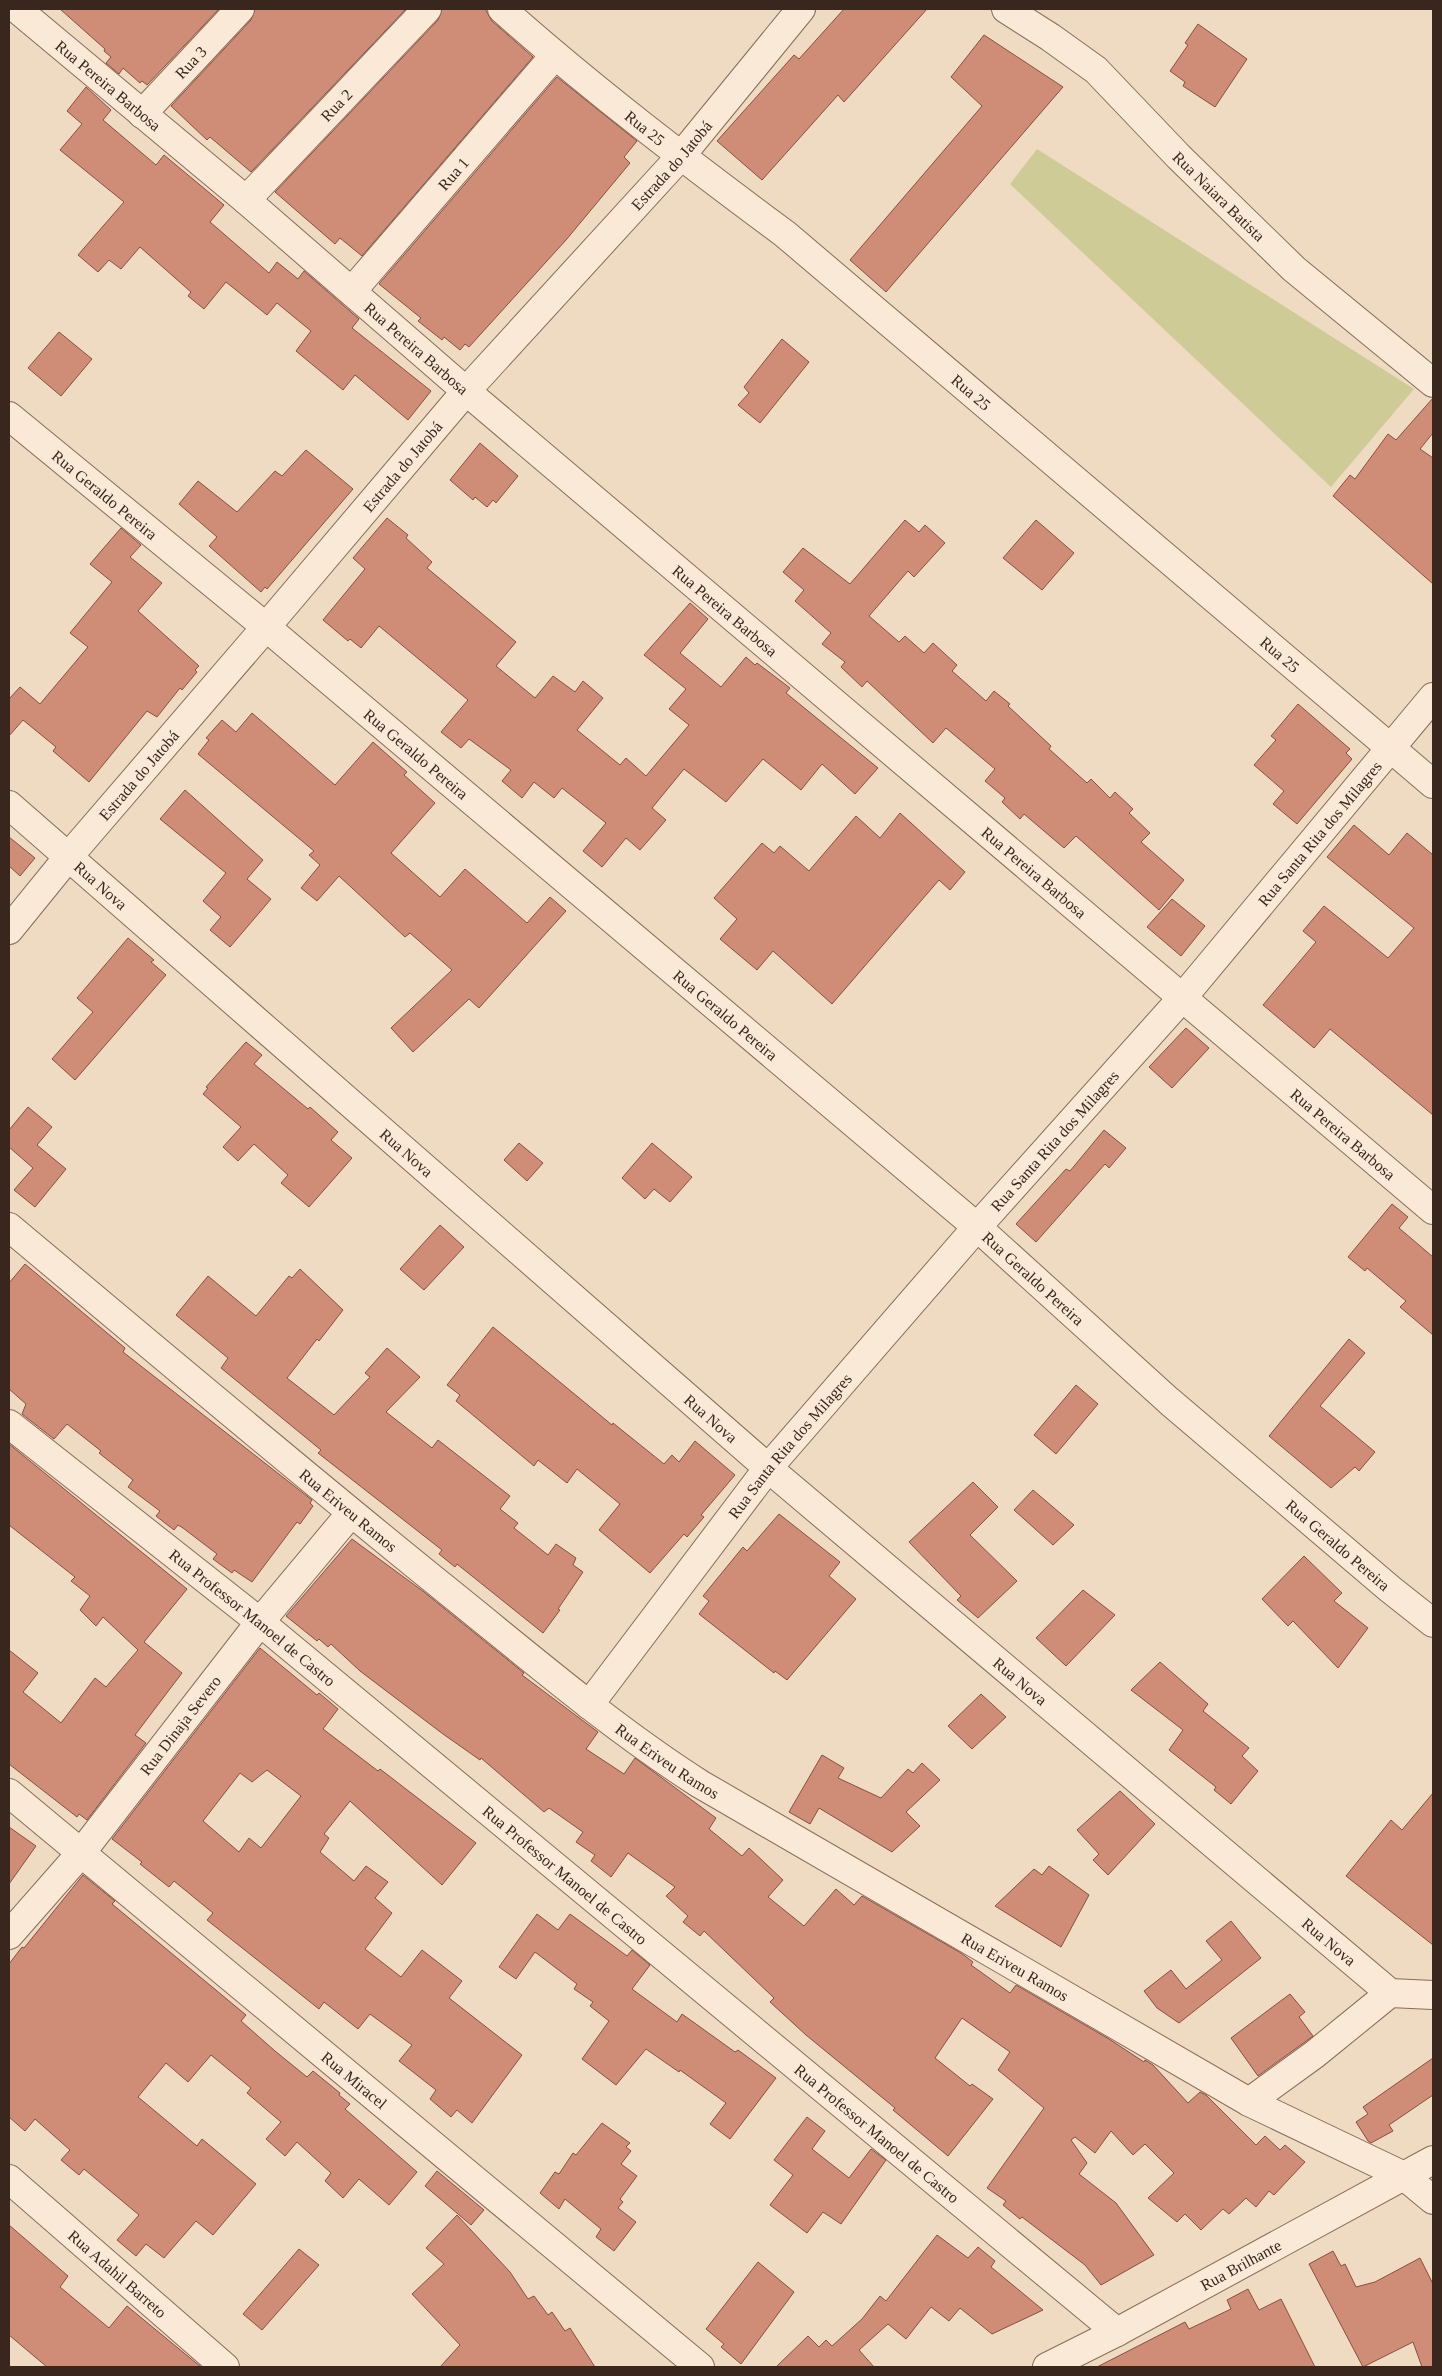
<svg xmlns="http://www.w3.org/2000/svg" width="1442" height="2376" viewBox="0 0 1442 2376" font-family="'Times New Roman',serif">
  <style>
    .green { fill: #cecb96 }
    .building { fill: #cf8d77; stroke: #8a4f3e; fill-rule: evenodd }
    .lines { fill: none; stroke-linecap: round; stroke-linejoin: round }
    .minor-casing { stroke: #8a6b59; stroke-width: 30 }
    .tertiary-casing { stroke: #8a6b59; stroke-width: 30 }
    .minor { stroke: #fae9d6; stroke-width: 28 }
    .tertiary { stroke: #fae9d6; stroke-width: 28 }
    .labels { text-anchor: middle; dominant-baseline: central; stroke-width: 4; stroke-linejoin: round; paint-order: stroke }
    .street-label { font-size: 16px; fill: #39261d; stroke: #f7e6d2 }
  </style>
  <rect width="100%" height="100%" fill="#efdac2"/>
  <polygon class="green" points="1037,149 1414,389 1331,487 1010,184"/>
  <g class="building">
    <polygon points="60,9 219,9 147,85 142,81 140,83 123,68 119,74 106,63 111,57 104,51 105,49"/>
    <polygon points="255,9 406,9 251,172 210,137 207,140 171,106 251,20"/>
    <polygon points="442,9 485,9 492,21 533,57 362,256 340,238 335,244 275,192 438,20"/>
    <polygon points="844,9 927,9 844,102 838,95 762,180 717,141 794,55 799,59"/>
    <polygon points="1198,24 1247,59 1215,107 1183,86 1185,82 1170,71 1188,45 1185,43"/>
    <polygon points="984,35 1063,87 886,292 850,260 982,106 951,77"/>
    <polygon points="557,77 637,141 624,157 630,163 566,240 469,347 465,344 460,350 444,337 442,340 418,321 421,318 379,284"/>
    <polygon points="86,87 111,110 103,120 156,165 164,155 224,205 210,222 269,273 277,262 298,279 304,271 359,319 352,328 431,391 408,420 355,375 343,390 296,351 311,331 277,303 267,315 226,282 204,309 188,296 191,292 140,247 121,269 109,260 98,272 78,255 124,202 60,150 82,124 67,111"/>
    <polygon points="59,332 92,359 61,396 28,368"/>
    <polygon points="782,339 809,362 760,423 738,405 749,393 744,387"/>
    <polygon points="1433,398 1433,433 1420,449 1433,458 1433,584 1333,496 1350,475 1355,479 1388,434 1396,440"/>
    <polygon points="480,443 518,476 496,503 493,500 487,507 475,497 473,500 450,480"/>
    <polygon points="306,450 353,489 267,589 265,587 261,592 209,546 217,537 179,504 198,481 237,512 275,471 282,476"/>
    <polygon points="387,518 408,535 406,538 432,562 427,568 516,642 496,666 535,698 553,676 575,692 583,681 603,698 577,730 620,765 626,758 646,776 689,725 669,709 686,689 644,655 690,603 708,619 680,653 721,687 746,657 755,665 757,663 790,688 786,693 878,768 855,794 822,764 801,790 763,759 726,802 684,769 652,808 666,820 640,850 626,838 602,867 583,851 606,823 562,788 554,798 534,782 522,798 502,781 511,770 469,739 461,748 441,732 468,700 379,626 361,648 350,639 348,641 323,620 365,569 353,558"/>
    <polygon points="905,520 919,532 925,525 945,543 914,577 908,571 869,616 899,642 905,636 924,653 933,643 957,665 952,671 986,701 994,691 1010,704 1008,706 1051,746 1049,749 1087,783 1091,779 1110,798 1115,792 1133,809 1129,813 1150,833 1141,842 1184,880 1159,910 1076,836 1064,848 1024,814 1020,819 1002,802 1005,798 985,781 995,769 946,728 933,743 867,681 862,687 841,667 845,662 822,644 831,633 795,601 804,590 783,572 803,548 850,584"/>
    <polygon points="1036,520 1074,553 1042,590 1003,558"/>
    <polygon points="121,528 141,545 130,557 162,583 138,611 199,666 195,670 197,672 182,690 180,688 157,717 147,711 89,782 53,751 56,747 23,720 9,736 9,699 20,687 40,704 88,647 70,633 112,582 90,564"/>
    <polygon points="1298,704 1350,749 1346,753 1352,759 1297,824 1273,804 1284,791 1254,765 1276,740 1271,736"/>
    <polygon points="252,713 335,785 373,742 407,772 404,775 435,803 391,853 440,897 465,869 527,923 550,897 566,911 479,1008 469,999 413,1052 391,1028 452,970 410,933 405,937 339,876 317,901 301,888 320,865 309,855 314,851 198,754 209,740 206,738 222,720 236,732"/>
    <polygon points="185,790 263,860 247,879 271,899 230,947 210,930 221,917 203,901 226,873 160,819"/>
    <polygon points="900,813 965,872 950,890 939,880 832,1004 773,951 757,970 720,939 737,919 714,898 762,843 774,853 780,846 809,871 856,816 880,838"/>
    <polygon points="1354,825 1389,855 1407,833 1433,855 1433,1115 1330,1029 1314,1048 1263,1005 1316,942 1303,931 1324,906 1388,958 1414,928 1327,857"/>
    <polygon points="9,837 35,858 20,876 9,866"/>
    <polygon points="1172,899 1205,926 1181,956 1147,927"/>
    <polygon points="128,938 154,960 151,962 166,975 75,1080 52,1059 93,1012 77,998"/>
    <polygon points="1186,1028 1209,1048 1172,1088 1149,1067"/>
    <polygon points="246,1042 262,1055 254,1064 308,1109 310,1107 338,1132 331,1140 352,1158 309,1207 281,1183 288,1175 254,1144 238,1161 223,1147 241,1127 203,1094 208,1088 206,1087"/>
    <polygon points="28,1107 52,1127 37,1145 66,1169 35,1207 14,1190 33,1168 9,1147 9,1130"/>
    <polygon points="1104,1130 1126,1148 1109,1168 1105,1164 1036,1242 1016,1224 1066,1169 1070,1171"/>
    <polygon points="519,1143 543,1163 527,1181 504,1160"/>
    <polygon points="652,1143 692,1177 670,1202 654,1189 645,1199 622,1178"/>
    <polygon points="1392,1204 1408,1217 1399,1228 1433,1257 1433,1335 1400,1307 1406,1301 1367,1268 1365,1271 1348,1257"/>
    <polygon points="440,1225 464,1247 424,1290 400,1269"/>
    <polygon points="25,1264 125,1348 123,1352 312,1500 310,1503 313,1506 300,1524 297,1522 252,1582 234,1570 232,1573 213,1559 217,1554 183,1528 178,1525 174,1530 156,1516 160,1511 128,1487 133,1480 99,1453 101,1451 67,1424 54,1439 22,1414 26,1404 9,1389 9,1283"/>
    <polygon points="300,1269 343,1310 319,1341 317,1339 287,1378 334,1415 370,1377 365,1373 387,1348 420,1377 386,1412 432,1448 438,1440 510,1496 500,1509 518,1523 514,1528 548,1555 556,1544 576,1558 573,1565 583,1572 558,1609 560,1610 543,1633 457,1564 455,1567 439,1554 442,1550 318,1453 321,1450 221,1368 228,1358 176,1315 208,1276 256,1316 289,1276 292,1278"/>
    <polygon points="493,1327 612,1425 613,1423 664,1464 672,1455 679,1462 695,1441 735,1475 701,1515 704,1517 687,1537 684,1534 650,1573 599,1530 620,1504 577,1469 567,1483 538,1460 534,1466 456,1401 460,1395 447,1385"/>
    <polygon points="1349,1339 1365,1353 1320,1406 1375,1452 1359,1471 1355,1467 1331,1488 1269,1436"/>
    <polygon points="1076,1385 1098,1404 1056,1454 1034,1435"/>
    <polygon points="9,1444 187,1589 144,1642 182,1673 135,1735 146,1743 87,1820 79,1814 77,1817 9,1764 9,1650 38,1673 23,1692 61,1723 95,1678 106,1687 138,1650 103,1617 96,1626 80,1610 90,1596 71,1581 75,1577 9,1525"/>
    <polygon points="973,1482 998,1507 970,1535 1017,1581 978,1618 957,1600 961,1596 909,1542"/>
    <polygon points="1033,1490 1074,1525 1053,1545 1014,1510"/>
    <polygon points="779,1514 840,1562 829,1576 856,1599 787,1680 775,1671 774,1673 699,1614 709,1601 703,1596 743,1547 747,1551"/>
    <polygon points="352,1539 424,1592 524,1673 522,1675 598,1732 586,1749 624,1774 635,1758 716,1818 709,1829 742,1856 749,1848 783,1880 768,1897 804,1926 836,1889 854,1905 862,1896 961,1953 973,1962 971,1965 1010,1993 1016,1985 1109,2039 1144,2062 1145,2060 1153,2065 1188,2103 1200,2092 1206,2095 1256,2145 1265,2136 1280,2150 1285,2145 1305,2162 1274,2195 1269,2191 1256,2207 1246,2198 1229,2214 1223,2209 1201,2230 1185,2214 1177,2222 1148,2198 1174,2173 1145,2144 1133,2155 1111,2131 1095,2153 1075,2137 1071,2140 1087,2163 1079,2174 1116,2203 1154,2255 1101,2285 1085,2265 1022,2217 1020,2219 1003,2205 1006,2201 987,2188 1044,2108 998,2070 1010,2052 962,2018 935,2058 970,2086 972,2084 993,2099 948,2156 893,2110 895,2108 806,2035 770,2002 774,1998 704,1931 700,1936 683,1922 688,1916 666,1896 675,1887 628,1853 611,1877 591,1861 595,1855 576,1842 583,1832 549,1808 544,1812 481,1758 480,1760 443,1734 360,1671 331,1644 328,1647 319,1639 317,1641 286,1616"/>
    <polygon points="1304,1556 1342,1593 1334,1601 1368,1628 1338,1668 1293,1621 1288,1626 1262,1599"/>
    <polygon points="1083,1590 1115,1615 1066,1666 1036,1638"/>
    <path d="M260 1648 317 1695 319 1693 338 1709 323 1729 378 1771 380 1769 476 1843 442 1885 350 1801 324 1834 329 1838 320 1852 354 1881 366 1866 388 1882 375 1898 392 1913 365 1949 401 1977 422 1950 462 1981 449 1998 522 2055 472 2123 457 2110 451 2117 430 2099 436 2090 399 2061 412 2045 370 2014 358 2029 324 2002 319 2009 207 1920 213 1913 174 1881 169 1887 140 1864 142 1862 112 1839ZM267 1770 301 1796 261 1848 249 1838 239 1852 203 1821 240 1773 252 1782Z"/>
    <polygon points="1160,1662 1208,1704 1203,1711 1249,1748 1242,1756 1258,1771 1231,1804 1214,1790 1216,1787 1169,1750 1183,1730 1131,1690"/>
    <polygon points="981,1694 1006,1717 972,1749 948,1726"/>
    <polygon points="822,1755 844,1768 838,1778 881,1798 908,1769 913,1773 922,1763 940,1780 906,1812 920,1826 892,1852 819,1808 810,1824 789,1812"/>
    <polygon points="1120,1791 1155,1824 1108,1875 1093,1860 1099,1854 1077,1830"/>
    <polygon points="1433,1793 1433,1945 1346,1876 1391,1820 1402,1830"/>
    <polygon points="9,1827 36,1846 9,1884"/>
    <polygon points="1049,1866 1089,1895 1061,1947 995,1906 1034,1869 1042,1875"/>
    <polygon points="83,1875 115,1901 112,1904 246,2015 241,2021 275,2051 307,2077 313,2071 340,2093 339,2095 350,2104 345,2109 417,2172 389,2205 359,2179 343,2198 325,2181 331,2173 297,2142 285,2156 266,2139 281,2122 247,2093 251,2088 211,2055 188,2082 166,2063 138,2097 197,2146 202,2139 256,2184 213,2235 196,2221 164,2258 146,2244 136,2256 117,2240 139,2215 84,2169 79,2175 61,2160 70,2150 35,2119 25,2131 9,2117 9,1964 22,1947 24,1948"/>
    <polygon points="537,1914 558,1930 570,1914 627,1956 632,1950 650,1965 632,1989 677,2022 682,2014 735,2052 738,2050 776,2078 730,2139 710,2124 726,2103 680,2070 679,2072 646,2049 616,2085 582,2059 609,2021 590,2006 593,2002 574,1989 577,1984 535,1952 516,1979 499,1967"/>
    <polygon points="1231,1921 1261,1958 1179,2023 1157,2008 1144,1991 1171,1970 1186,1989 1222,1960 1206,1941"/>
    <polygon points="1290,1994 1305,2012 1299,2017 1313,2036 1258,2076 1231,2038"/>
    <polygon points="1433,2058 1433,2095 1389,2125 1393,2131 1371,2143 1368,2141 1356,2122 1368,2114 1363,2107"/>
    <polygon points="807,2117 825,2131 812,2149 849,2178 871,2149 886,2160 841,2224 823,2212 807,2233 770,2205 793,2175 774,2160"/>
    <polygon points="602,2123 630,2143 626,2147 631,2151 621,2164 637,2176 620,2199 623,2202 618,2208 636,2222 614,2251 596,2237 601,2229 565,2199 559,2209 540,2193 555,2172 559,2174 573,2153 576,2155"/>
    <polygon points="437,2171 484,2210 471,2225 425,2186"/>
    <polygon points="457,2215 510,2272 528,2299 534,2296 548,2315 552,2312 565,2331 570,2328 595,2367 440,2367 460,2345 412,2294 444,2264 426,2248"/>
    <polygon points="9,2225 68,2276 60,2287 109,2328 127,2306 201,2367 47,2367 9,2335"/>
    <polygon points="937,2235 968,2258 978,2247 995,2261 991,2267 1043,2310 992,2334 960,2308 949,2321 931,2307 906,2339 888,2324 859,2350 874,2367 776,2367 808,2336 819,2347 826,2340 832,2346 862,2319 880,2296 886,2301"/>
    <polygon points="299,2249 319,2265 262,2330 243,2314"/>
    <polygon points="1333,2251 1341,2266 1345,2264 1356,2287 1375,2282 1420,2258 1433,2284 1433,2367 1422,2367 1413,2342 1363,2367 1309,2264"/>
    <polygon points="758,2262 794,2292 741,2364 721,2347 724,2344 706,2329"/>
    <polygon points="1248,2289 1259,2310 1281,2299 1315,2367 1097,2367 1185,2322 1189,2329 1231,2309 1227,2300"/>
  </g>
  <g class="lines">
    <defs>
      <g id="minor">
        <path id="s1" d="M17 9 246 200 466 391 1433 1210"/>
        <path id="s2" d="M502 9C592 89 688 162 785 234L1433 784"/>
        <path id="s3" d="M1006 9 1050 37 1096 70 1179 157 1294 269 1433 383"/>
        <path id="s4" d="M142 114 240 9"/>
        <path id="s5" d="M246 200 427 9"/>
        <path id="s6" d="M352 291 555 55"/>
        <path id="s7" d="M9 416 266 627 977 1227 1169 1401 1390 1589 1433 1623"/>
        <path id="s8" d="M9 805 768 1468 1390 1993 1433 1995"/>
        <path id="s9" d="M9 1227C155 1349 300 1472 449 1592 531 1658 611 1727 700 1784L1249 2102 1404 2176 1433 2200"/>
        <path id="s10" d="M9 1424 260 1622 1117 2332"/>
        <path id="s11" d="M589 1705 768 1468 977 1227 1183 997 1433 697"/>
        <path id="s12" d="M9 1793 700 2367"/>
        <path id="s13" d="M9 1935 81 1853 260 1622 351 1513"/>
        <polyline points="1249,2102 1315,2054 1390,1993"/>
        <path id="s14" d="M9 2179 225 2367"/>
        <path id="s15" d="M1047 2367 1117 2332 1433 2160"/>
      </g>
      <g id="tertiary">
        <path id="s16" d="M9 930 69 856 266 627 466 391 680 157 801 9"/>
      </g>
    </defs>
    <use href="#minor" class="minor-casing"/>
    <use href="#tertiary" class="tertiary-casing"/>
    <use href="#minor" class="minor"/>
    <use href="#tertiary" class="tertiary"/>
  </g>
  <g class="labels">
    <g class="street-label">
      <text stroke="none"><textPath href="#s4" startOffset="71">Rua 3</textPath></text>
      <text stroke="none"><textPath href="#s1" startOffset="119">Rua Pereira Barbosa</textPath></text>
      <text stroke="none"><textPath href="#s5" startOffset="131">Rua 2</textPath></text>
      <text stroke="none"><textPath href="#s2" startOffset="186">Rua 25</textPath></text>
      <text stroke="none"><textPath href="#s16" startOffset="1012">Estrada do Jatobá</textPath></text>
      <text stroke="none"><textPath href="#s6" startOffset="155">Rua 1</textPath></text>
      <text stroke="none"><textPath href="#s3" startOffset="285">Rua Naiara Batista</textPath></text>
      <text stroke="none"><textPath href="#s1" startOffset="524">Rua Pereira Barbosa</textPath></text>
      <text stroke="none"><textPath href="#s2" startOffset="606">Rua 25</textPath></text>
      <text stroke="none"><textPath href="#s16" startOffset="608">Estrada do Jatobá</textPath></text>
      <text stroke="none"><textPath href="#s7" startOffset="124">Rua Geraldo Pereira</textPath></text>
      <text stroke="none"><textPath href="#s1" startOffset="929">Rua Pereira Barbosa</textPath></text>
      <text stroke="none"><textPath href="#s2" startOffset="1011">Rua 25</textPath></text>
      <text stroke="none"><textPath href="#s7" startOffset="529">Rua Geraldo Pereira</textPath></text>
      <text stroke="none"><textPath href="#s16" startOffset="202">Estrada do Jatobá</textPath></text>
      <text stroke="none"><textPath href="#s11" startOffset="1138">Rua Santa Rita dos Milagres</textPath></text>
      <text stroke="none"><textPath href="#s1" startOffset="1334">Rua Pereira Barbosa</textPath></text>
      <text stroke="none"><textPath href="#s8" startOffset="122">Rua Nova</textPath></text>
      <text stroke="none"><textPath href="#s7" startOffset="934">Rua Geraldo Pereira</textPath></text>
      <text stroke="none"><textPath href="#s1" startOffset="1739">Rua Pereira Barbosa</textPath></text>
      <text stroke="none"><textPath href="#s11" startOffset="732">Rua Santa Rita dos Milagres</textPath></text>
      <text stroke="none"><textPath href="#s8" startOffset="528">Rua Nova</textPath></text>
      <text stroke="none"><textPath href="#s7" startOffset="1339">Rua Geraldo Pereira</textPath></text>
      <text stroke="none"><textPath href="#s8" startOffset="932">Rua Nova</textPath></text>
      <text stroke="none"><textPath href="#s11" startOffset="328">Rua Santa Rita dos Milagres</textPath></text>
      <text stroke="none"><textPath href="#s9" startOffset="442">Rua Eriveu Ramos</textPath></text>
      <text stroke="none"><textPath href="#s7" startOffset="1744">Rua Geraldo Pereira</textPath></text>
      <text stroke="none"><textPath href="#s10" startOffset="311">Rua Professor Manoel de Castro</textPath></text>
      <text stroke="none"><textPath href="#s8" startOffset="1338">Rua Nova</textPath></text>
      <text stroke="none"><textPath href="#s13" startOffset="271">Rua Dinaja Severo</textPath></text>
      <text stroke="none"><textPath href="#s9" startOffset="848">Rua Eriveu Ramos</textPath></text>
      <text stroke="none"><textPath href="#s10" startOffset="716">Rua Professor Manoel de Castro</textPath></text>
      <text stroke="none"><textPath href="#s8" startOffset="1742">Rua Nova</textPath></text>
      <text stroke="none"><textPath href="#s9" startOffset="1252">Rua Eriveu Ramos</textPath></text>
      <text stroke="none"><textPath href="#s12" startOffset="449">Rua Miracel</textPath></text>
      <text stroke="none"><textPath href="#s10" startOffset="1121">Rua Professor Manoel de Castro</textPath></text>
      <text stroke="none"><textPath href="#s15" startOffset="219">Rua Brilhante</textPath></text>
      <text stroke="none"><textPath href="#s14" startOffset="144">Rua Adahil Barreto</textPath></text>
    </g>
  </g>
  <rect width="1442" height="2376" fill="none" stroke="#39261d" stroke-width="20"/>
</svg>
